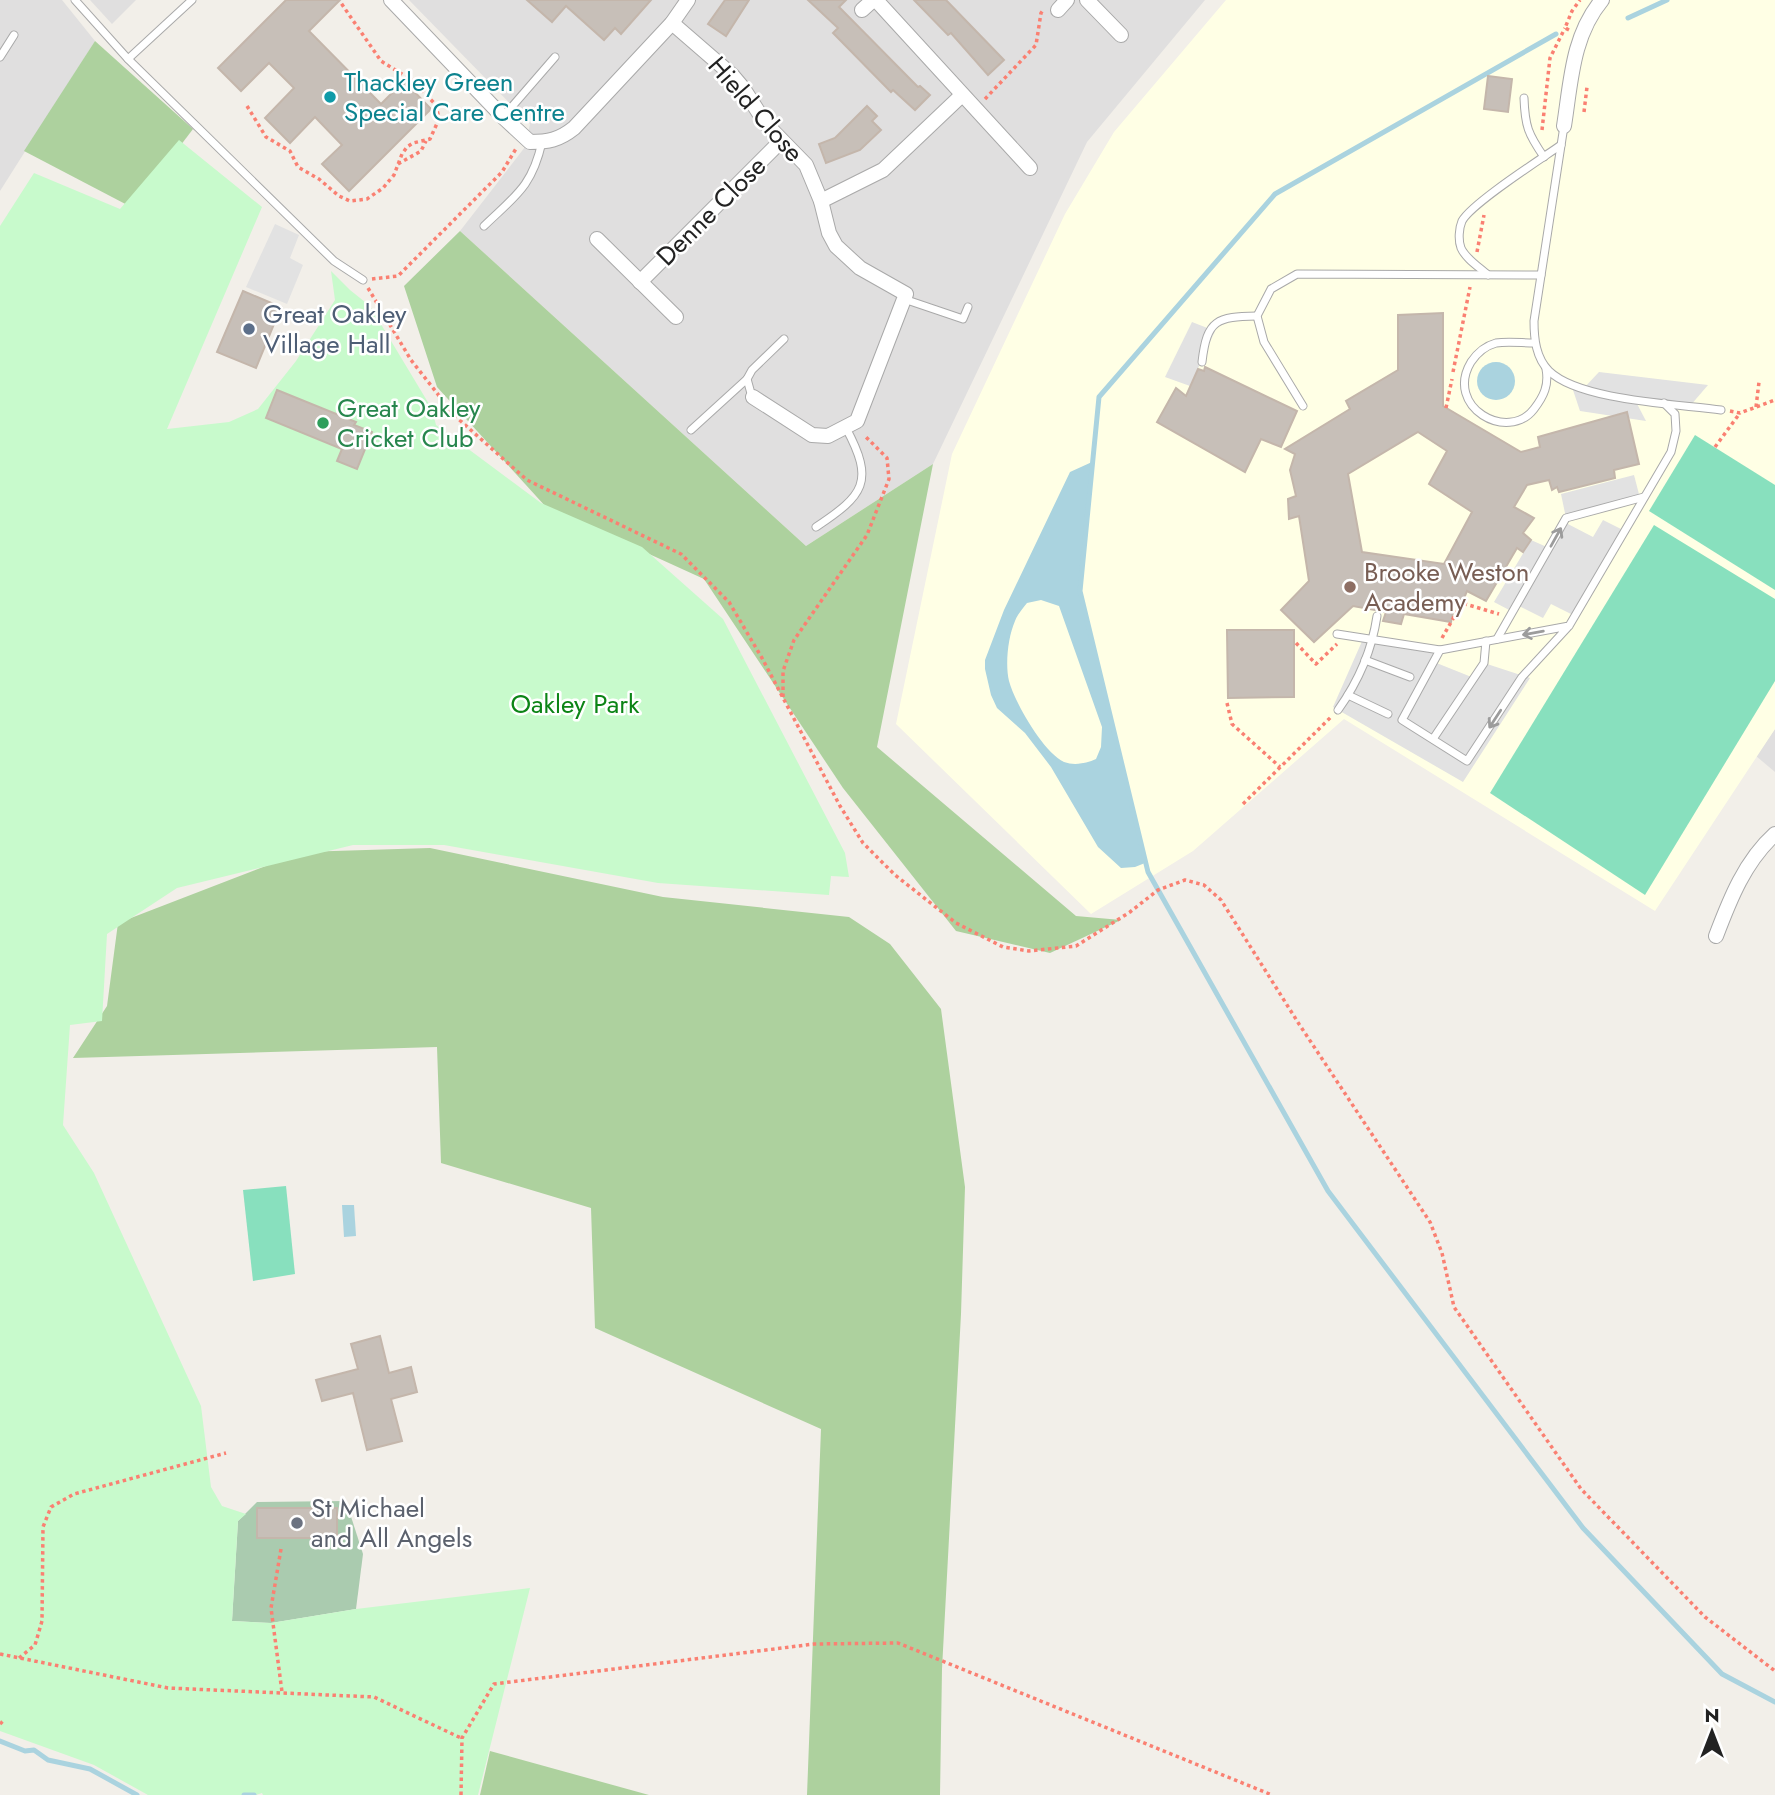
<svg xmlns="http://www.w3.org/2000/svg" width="1775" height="1795" viewBox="0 0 1775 1795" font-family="Jost,sans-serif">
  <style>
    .residential { fill: #e0dfdf }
    .education { fill: #ffffe5 }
    .forest { fill: #add19e }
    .cemetery { fill: #aacbaf }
    .park { fill: #c8facc }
    .pitch { fill: #88e0be }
    .parking { fill: #e2e2e2 }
    .water { fill: #aad3df; fill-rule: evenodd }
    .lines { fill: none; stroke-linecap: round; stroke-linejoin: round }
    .stream { stroke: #aad3df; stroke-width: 5 }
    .building { fill: #c7bfb8; stroke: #c4b6ab; stroke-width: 2; fill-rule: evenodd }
    .lane-casing { stroke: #a9a9a9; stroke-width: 9 }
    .street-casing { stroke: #a9a9a9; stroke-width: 16 }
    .path { stroke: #fa8072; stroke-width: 3.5; stroke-dasharray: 3.5 3.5; stroke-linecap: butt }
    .lane { stroke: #fff; stroke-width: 7 }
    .street { stroke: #fff; stroke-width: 14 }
    .oneway { stroke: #9c9c9c }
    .culture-dot { fill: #0f9aa8; stroke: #fff; stroke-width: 2.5 }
    .service-dot { fill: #5c6f8a; stroke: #fff; stroke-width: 2.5 }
    .leisure-dot { fill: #2e9e5b; stroke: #fff; stroke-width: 2.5 }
    .education-dot { fill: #8d6e63; stroke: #fff; stroke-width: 2.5 }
    .worship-dot { fill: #6b7280; stroke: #fff; stroke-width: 2.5 }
    .labels { text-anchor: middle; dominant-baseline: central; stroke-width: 5; stroke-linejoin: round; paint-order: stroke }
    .culture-label { font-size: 26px; fill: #0d838f; stroke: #fff; text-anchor: start }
    .street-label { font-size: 26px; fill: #222; stroke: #fff }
    .service-label { font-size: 26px; fill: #4e5e75; stroke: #fff; text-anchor: start }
    .leisure-label { font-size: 26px; fill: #27864d; stroke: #fff; text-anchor: start }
    .education-label { font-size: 26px; fill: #785e54; stroke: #fff; text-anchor: start }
    .park-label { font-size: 26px; fill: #0c8416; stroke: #fff }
    .worship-label { font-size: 26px; fill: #5b616d; stroke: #fff; text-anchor: start }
  </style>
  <rect width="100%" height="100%" fill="#f2efe9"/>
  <g class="residential">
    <polygon points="0,0 62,0 95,41 0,191"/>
    <polygon points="90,0 136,0 112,24"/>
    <polygon points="409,0 1205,0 1087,142 933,464 806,546 460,231 525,147 530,124"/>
    <polygon points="1775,729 1775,772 1756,756"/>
  </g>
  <polygon class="education" points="1226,0 1775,0 1775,729 1655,911 1344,719 1193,851 1091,914 896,724 952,454 1065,214 1114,132"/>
  <g class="forest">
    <polygon points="95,41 193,129 133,208 24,151"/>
    <polygon points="460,231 806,546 933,464 877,747 1076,916 1121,920 1050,953 956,931 843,788 704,579 546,507 437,387 404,286"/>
    <polygon points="430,848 663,897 849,917 890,944 941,1009 965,1187 961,1314 942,1669 940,1795 807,1795 821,1429 595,1328 591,1208 441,1163 437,1047 73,1058 107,1006 118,923 302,852"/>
    <polygon points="490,1751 649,1795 480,1795"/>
  </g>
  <polygon class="cemetery" points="346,1501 363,1554 356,1609 271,1623 232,1621 238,1521 257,1502"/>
  <polygon class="park" points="179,140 262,207 167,429 229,422 258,409 296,361 335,300 331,271 350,290 370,306 432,409 436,425 541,503 642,547 723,619 845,853 849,877 831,876 829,895 658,883 444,845 353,845 177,888 107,934 102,1021 70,1025 63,1125 94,1173 201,1406 211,1487 222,1506 246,1514 238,1521 232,1621 271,1623 356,1609 530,1588 478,1795 263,1795 262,1793 256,1795 148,1795 94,1765 0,1731 0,226 34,173 120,209"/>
  <g class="pitch">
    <polygon points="1695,435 1775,485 1775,590 1649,511"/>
    <polygon points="1654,525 1775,599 1775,681 1645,895 1490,793"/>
    <polygon points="286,1186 295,1274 253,1281 243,1190"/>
  </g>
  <g class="parking">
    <polygon points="275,224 299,235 290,258 303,265 287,304 246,287"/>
    <polygon points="1192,322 1215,331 1190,386 1165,377"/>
    <polygon points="1599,372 1708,385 1690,406 1635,400 1646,421 1580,411 1571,384 1584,388"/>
    <polygon points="1634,475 1640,498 1566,518 1561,494"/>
    <polygon points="1603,520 1625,531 1575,616 1551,604 1543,618 1517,605 1513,612 1494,602 1531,540 1549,548 1564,522 1593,537"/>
    <polygon points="1363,639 1440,650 1434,662 1474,678 1484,663 1530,678 1463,782 1333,707"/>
  </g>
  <g class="water">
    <circle cx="1496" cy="381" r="19"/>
    <path d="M1092 462 1080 591 1145 863 1135 867 1121 868 1098 847 1051 767 1025 733 997 708 991 695 985 669V660L1004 610 1070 472ZM1041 600 1059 606 1102 727 1101 747 1096 759C1087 763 1075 766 1064 762 1043 752 1015 703 1009 681 1005 664 1008 637 1015 621 1017 615 1023 608 1027 603Z"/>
    <polygon points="342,1205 354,1205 356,1236 344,1237"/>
  </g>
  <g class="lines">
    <g class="stream">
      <polyline points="1628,18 1667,0"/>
      <polyline points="1556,34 1275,194 1099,397 1080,591 1148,872 1328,1191 1583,1528 1722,1674 1775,1702"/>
      <polyline points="0,1741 25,1751 34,1750 48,1760 90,1769 137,1795"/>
      <polyline points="244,1795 254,1795"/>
    </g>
  </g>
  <g class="building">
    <polygon points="286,0 340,0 309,31 381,104 404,81 431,109 349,191 322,164 342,145 315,117 290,143 265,118 294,88 269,63 241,91 218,68"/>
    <polygon points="527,0 651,0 621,34 615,28 604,40 566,6 552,22"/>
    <polygon points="725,0 749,0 726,36 708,24"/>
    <polygon points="808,0 846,0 839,7 918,87 920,86 930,95 915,110 893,90 891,92 833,33 838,28"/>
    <polygon points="914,0 946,0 1004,60 988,75 951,33 948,35"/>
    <polygon points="1488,76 1512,79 1508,112 1484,109"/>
    <polygon points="867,106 877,116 872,121 881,130 860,150 826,163 819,144 835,138"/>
    <polygon points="243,291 281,307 256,368 217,352"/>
    <path d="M1443 313V406L1521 452 1540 447 1538 437 1627 412 1639 464 1614 470 1615 478 1559 492 1557 487 1552 490 1549 480 1527 485 1514 507 1534 518 1523 533 1531 540 1523 552 1517 548 1486 601 1467 591 1462 603 1455 602 1451 622 1404 614 1401 624 1383 621 1386 612 1353 606 1314 642 1281 610 1309 581 1299 516 1289 519 1288 499 1296 496 1290 470 1295 454 1285 449 1350 409 1346 401 1398 370V315ZM1418 432 1447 451 1429 484 1472 512 1444 564 1362 552 1348 474Z"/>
    <polygon points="1205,367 1297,411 1281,447 1261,439 1245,472 1157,422 1176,388 1186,396 1198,369 1204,371"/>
    <polygon points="277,390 356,422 354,425 372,432 357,469 337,461 342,449 266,418"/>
    <polygon points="1227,630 1294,630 1294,697 1228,698"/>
    <polygon points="380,1336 389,1373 411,1367 417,1392 391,1399 402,1441 367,1450 353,1393 322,1401 316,1380 358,1369 351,1344"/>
    <rect x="257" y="1508" width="80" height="30"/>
  </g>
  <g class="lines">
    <defs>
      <g id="lane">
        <polyline points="75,0 128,59 334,261 363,280"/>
        <polyline points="0,57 14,35"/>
        <polyline points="128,59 192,0"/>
        <path d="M1524 98C1525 126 1528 134 1544 157"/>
        <polyline points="503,117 555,57"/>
        <path d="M1564 126 1534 321C1534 339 1536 358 1549 371 1580 401 1679 404 1721 410"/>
        <path d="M484 226C515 196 532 187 542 142"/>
        <path d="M1488 275C1479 267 1466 259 1461 248 1458 240 1459 228 1462 221 1472 203 1541 159 1561 145"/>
        <polyline points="904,299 963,319 968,307"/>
        <path d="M1534 343C1522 343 1508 341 1496 343 1485 346 1477 353 1471 362 1444 407 1508 443 1534 409 1544 396 1549 385 1546 369"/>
        <path d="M1202 362C1207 319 1217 317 1257 316"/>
        <polyline points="752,397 747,379 752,370 784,339"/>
        <polyline points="1303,406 1264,342 1257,316 1271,289 1297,274 1541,275"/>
        <polyline points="691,430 747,379"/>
        <path d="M816 527C864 495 875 482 846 428"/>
        <polyline points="1569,626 1440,650 1402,720 1467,761 1522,677 1569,626 1671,452 1676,431 1675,414 1664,403"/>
        <polyline points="1337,634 1440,650"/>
        <polyline points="1497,639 1566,518 1644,497"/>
        <polyline points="1365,660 1410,677"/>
        <polyline points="1348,695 1388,714"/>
        <path d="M1338 710C1358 682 1372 650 1377 616"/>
        <polyline points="1433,739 1484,663 1486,641"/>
      </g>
      <g id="street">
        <path d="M391 0 503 117 530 142C548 142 559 140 574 128L672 23 688 0"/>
        <polyline points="876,0 1030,168"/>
        <polyline points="1087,0 1121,35"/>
        <polyline points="862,10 873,0"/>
        <polyline points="1058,10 1067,0"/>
        <polyline points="672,23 732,75 743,88 766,124 806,165 821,201 829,233 836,246 860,268 906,294 857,421 828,436 812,435 753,397"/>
        <path d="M1564 126C1571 82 1572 36 1602 0"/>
        <polyline points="821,201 883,170 962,95"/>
        <polyline points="597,239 676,317"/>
        <polyline points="640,282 781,141"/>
        <path d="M1716 936C1730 899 1745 861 1775 834"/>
      </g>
    </defs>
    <use href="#lane" class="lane-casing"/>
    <use href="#street" class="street-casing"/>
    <g class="path">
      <polyline points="1569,30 1565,28 1572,11 1580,0"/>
      <polyline points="985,99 1036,45 1041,13 1044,9"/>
      <polyline points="247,106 266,137 290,151 298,167 319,179 339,196 350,201 367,199 383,188 394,175 402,154 407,147 413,143 430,139 439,119 436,105 413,81 381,61 341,3"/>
      <polyline points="1584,112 1587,87"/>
      <polyline points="1542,130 1550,58 1565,28"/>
      <polyline points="398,164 421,151 426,141"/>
      <polyline points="1477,252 1484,215"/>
      <polyline points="372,279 398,276 502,172 517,147"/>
      <polyline points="368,288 411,360 455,416 527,480 681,554 729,602 762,658 840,806 863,843 895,875 956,923 1003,947 1029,951 1076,946 1130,912 1158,890 1185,880 1204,885 1221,900 1299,1024 1430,1222 1442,1253 1454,1307 1581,1489 1705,1617 1775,1671"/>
      <polyline points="1453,372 1470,287"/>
      <polyline points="1756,407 1759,382"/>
      <polyline points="1446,408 1452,379"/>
      <polyline points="1730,411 1740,413 1775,400"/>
      <polyline points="1715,447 1740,413"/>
      <polyline points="1442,638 1462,603 1499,614"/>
      <polyline points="1296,643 1316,664 1337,644"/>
      <polyline points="783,697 783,671 794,640 867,535 889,479 887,458 864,435"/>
      <polyline points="1227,703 1232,724 1280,767"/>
      <polyline points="1243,804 1331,717"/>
      <polyline points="281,1549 271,1608 282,1692"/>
      <polyline points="0,1654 168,1688 374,1697 461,1738"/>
      <polyline points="19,1658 35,1645 42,1621 43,1527 51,1507 74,1494 226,1453"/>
      <polyline points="0,1724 3,1721"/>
      <polyline points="461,1795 462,1738 494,1684 814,1644 898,1643 1272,1795"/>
    </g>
    <use href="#lane" class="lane"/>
    <use href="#street" class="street"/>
  </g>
  <defs><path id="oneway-shaft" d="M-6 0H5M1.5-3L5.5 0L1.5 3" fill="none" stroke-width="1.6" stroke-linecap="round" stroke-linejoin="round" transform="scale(1.75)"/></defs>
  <g class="oneway">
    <use href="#oneway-shaft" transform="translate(1556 537) rotate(-61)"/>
    <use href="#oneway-shaft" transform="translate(1533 633) rotate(170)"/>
    <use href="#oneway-shaft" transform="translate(1495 719) rotate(123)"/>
  </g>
  <circle class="culture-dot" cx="330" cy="97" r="7"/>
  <circle class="service-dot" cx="249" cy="329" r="7"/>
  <circle class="leisure-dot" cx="323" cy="423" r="7"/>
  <circle class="education-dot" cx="1350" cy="587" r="7"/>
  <circle class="worship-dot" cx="297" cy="1523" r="7"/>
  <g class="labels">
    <g class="culture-label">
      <text x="344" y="82">Thackley Green<tspan x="344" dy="30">Special Care Centre</tspan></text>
    </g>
    <g class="street-label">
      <text transform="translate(756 109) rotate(49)">Hield Close</text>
      <text transform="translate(711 211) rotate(-45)">Denne Close</text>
    </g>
    <g class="service-label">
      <text x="263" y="314">Great Oakley<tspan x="263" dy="30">Village Hall</tspan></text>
    </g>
    <g class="leisure-label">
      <text x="337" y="408">Great Oakley<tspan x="337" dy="30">Cricket Club</tspan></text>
    </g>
    <g class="education-label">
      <text x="1364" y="572">Brooke Weston<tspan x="1364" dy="30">Academy</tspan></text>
    </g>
    <g class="park-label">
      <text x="575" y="704">Oakley Park</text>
    </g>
    <g class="worship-label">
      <text x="311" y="1508">St Michael<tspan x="311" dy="30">and All Angels</tspan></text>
    </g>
  </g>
  <g transform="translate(1712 1732)" stroke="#ffffff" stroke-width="5" paint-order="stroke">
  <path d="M0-5L12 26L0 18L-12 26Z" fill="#222222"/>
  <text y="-10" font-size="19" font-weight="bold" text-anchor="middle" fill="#222222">N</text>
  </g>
</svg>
